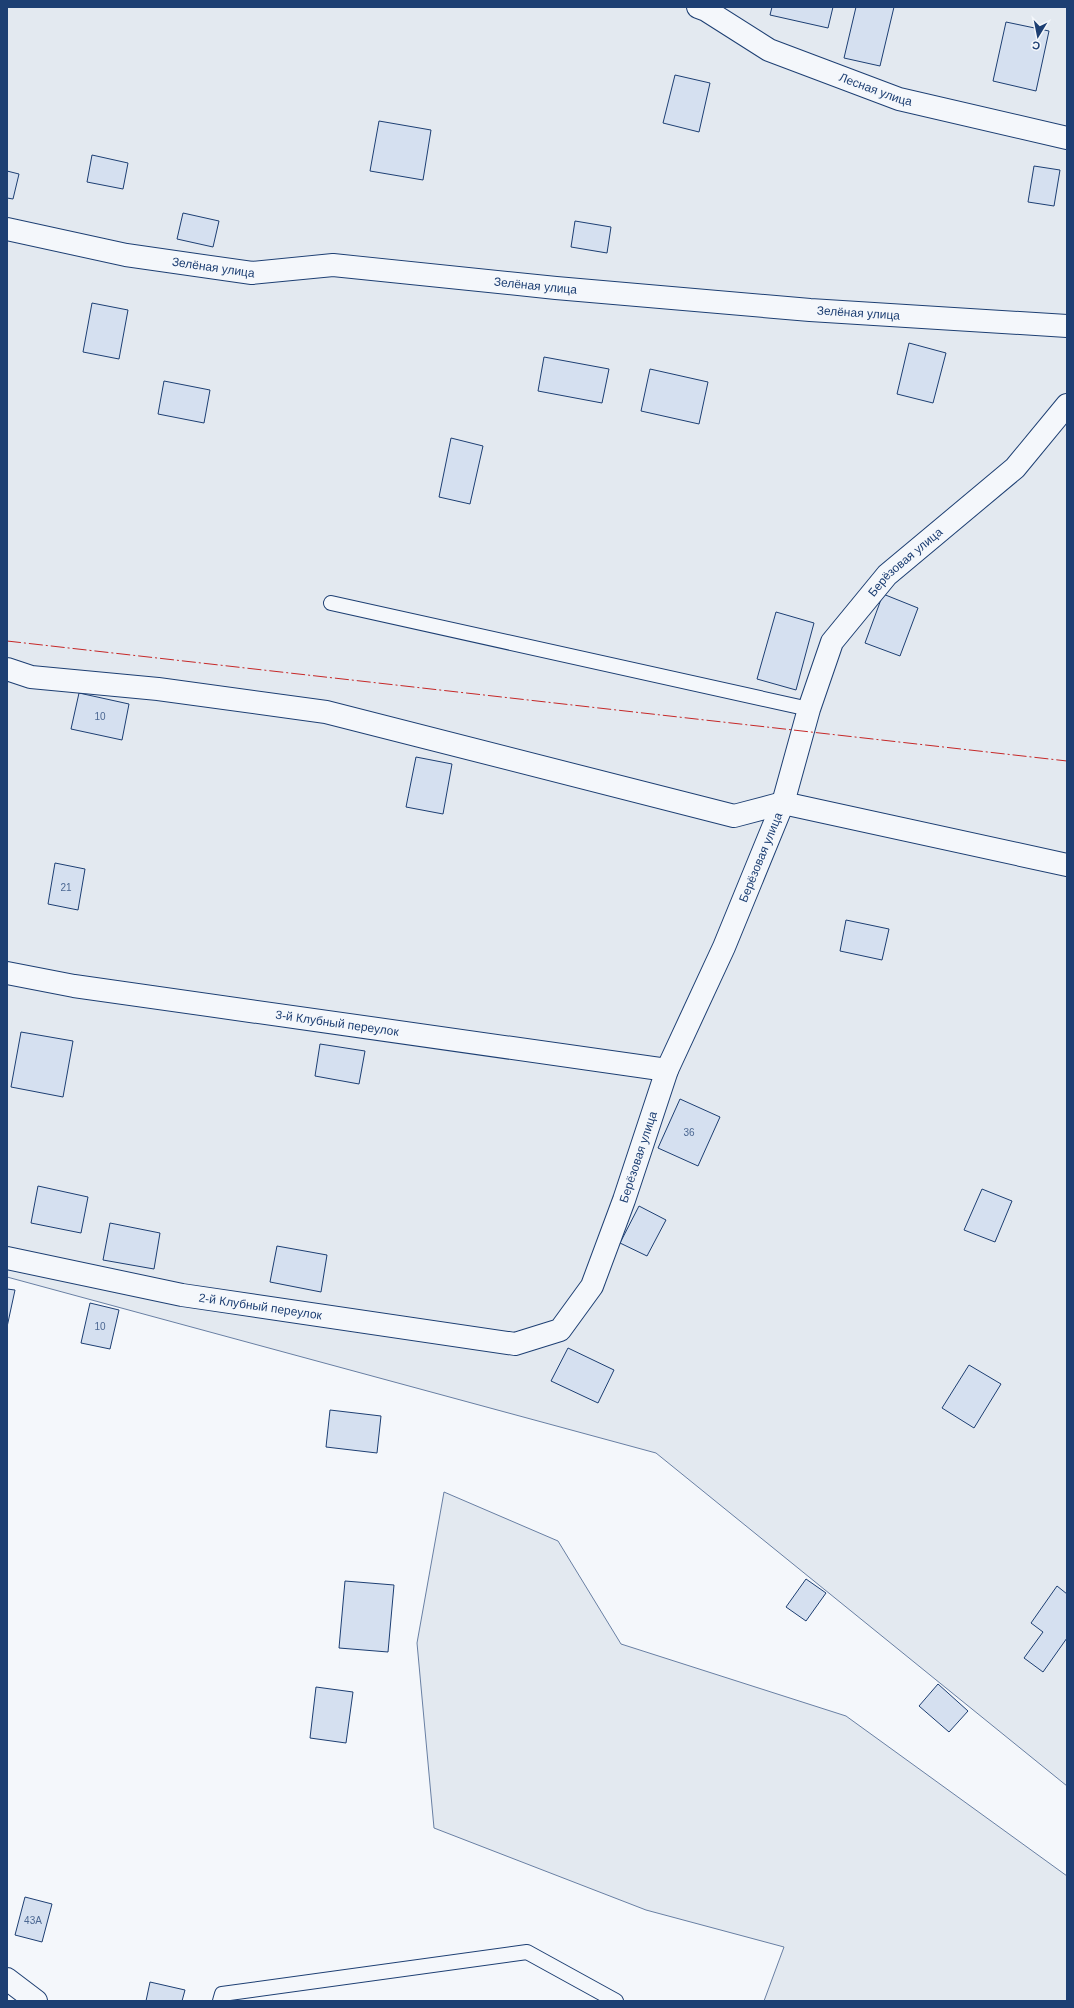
<svg xmlns="http://www.w3.org/2000/svg" width="1074" height="2008" viewBox="0 0 1074 2008" font-family="Helvetica,sans-serif">
  <style>
    .green { fill: #e3e9f0; stroke: #687fa3 }
    .building { fill: #d5e0f0; stroke: #1d3f73 }
    .lines { fill: none; stroke-linecap: round; stroke-linejoin: round }
    .service-casing { stroke: #1d3f73; stroke-width: 16 }
    .minor-casing { stroke: #1d3f73; stroke-width: 24 }
    .service { stroke: #f4f7fb; stroke-width: 14 }
    .minor { stroke: #f4f7fb; stroke-width: 22 }
    .power { stroke: #c62828; stroke-width: 1; stroke-dasharray: 14 3 2 3; stroke-linecap: butt }
    .labels { text-anchor: middle; dominant-baseline: central; stroke-width: 3; stroke-linejoin: round; paint-order: stroke }
    .number-label { font-size: 10px; fill: #4b6792 }
    .street-label { font-size: 12px; fill: #1d3f73; stroke: #f4f7fb }
  </style>
  <rect width="100%" height="100%" fill="#f4f7fb"/>
  <g class="green">
    <polygon points="7,7 1067,7 1067,1786 656,1453 7,1277"/>
    <polygon points="444,1492 558,1541 621,1644 846,1716 1067,1876 1067,2001 764,2001 784,1947 646,1910 434,1828 417,1643"/>
  </g>
  <g class="building">
    <polygon points="772,7 833,7 828,28 770,15"/>
    <polygon points="856,7 894,7 880,66 844,58"/>
    <polygon points="1006,22 1049,31 1036,91 993,81"/>
    <polygon points="675,75 710,83 699,132 663,123"/>
    <polygon points="379,121 431,130 423,180 370,171"/>
    <polygon points="92,155 128,163 123,189 87,182"/>
    <polygon points="1034,166 1060,170 1054,206 1028,202"/>
    <polygon points="7,171 19,174 13,199 7,198"/>
    <polygon points="183,213 219,221 213,247 177,239"/>
    <polygon points="575,221 611,227 607,253 571,247"/>
    <polygon points="92,303 128,310 119,359 83,352"/>
    <polygon points="909,343 946,353 933,403 897,394"/>
    <polygon points="544,357 609,369 602,403 538,391"/>
    <polygon points="650,369 708,382 699,424 641,411"/>
    <polygon points="164,381 210,390 204,423 158,414"/>
    <polygon points="451,438 483,446 470,504 439,497"/>
    <polygon points="883,594 918,608 900,656 865,643"/>
    <polygon points="776,612 814,623 796,690 757,679"/>
    <polygon points="79,693 129,704 122,740 71,729"/>
    <polygon points="416,757 452,764 443,814 406,807"/>
    <polygon points="55,863 85,869 78,910 48,904"/>
    <polygon points="846,920 889,929 882,960 840,951"/>
    <polygon points="21,1032 73,1041 63,1097 11,1087"/>
    <polygon points="320,1044 365,1051 359,1084 315,1076"/>
    <polygon points="680,1099 720,1117 698,1166 658,1148"/>
    <polygon points="38,1186 88,1197 81,1233 31,1223"/>
    <polygon points="982,1189 1012,1201 995,1242 964,1230"/>
    <polygon points="639,1206 666,1220 647,1256 620,1243"/>
    <polygon points="110,1223 160,1233 154,1269 103,1260"/>
    <polygon points="277,1246 327,1255 321,1292 270,1282"/>
    <polygon points="7,1289 15,1290 7,1327"/>
    <polygon points="90,1303 119,1310 110,1349 81,1343"/>
    <polygon points="568,1348 614,1370 598,1403 551,1381"/>
    <polygon points="969,1365 1001,1384 974,1428 942,1408"/>
    <polygon points="330,1410 381,1416 377,1453 326,1447"/>
    <polygon points="806,1579 826,1593 806,1621 786,1607"/>
    <polygon points="345,1581 394,1585 388,1652 339,1648"/>
    <polygon points="1057,1586 1067,1594 1067,1638 1043,1672 1024,1658 1043,1632 1031,1623"/>
    <polygon points="938,1684 968,1711 949,1732 919,1706"/>
    <polygon points="316,1687 353,1692 346,1743 310,1738"/>
    <polygon points="25,1897 52,1904 42,1942 15,1935"/>
    <polygon points="150,1982 185,1990 182,2001 146,2001"/>
  </g>
  <g class="lines">
    <defs>
      <g id="service">
        <polyline points="331,603 809,709"/>
        <polyline points="220,2001 222,1994 527,1952 616,2001"/>
      </g>
      <g id="minor">
        <path id="s1" d="M698 7 706 10 769 50 899 99 1067 138"/>
        <path id="s2" d="M7 229 126 255 252 273 333 265 556 288 810 310 1067 326"/>
        <polyline points="7,669 31,677 158,689 326,712 734,816 783,803 1067,865"/>
        <path id="s3" d="M7 973 74 986 667 1070"/>
        <path id="s4" d="M7 1258 182 1295 515 1344 560 1330 592 1286 624 1200 667 1070 724 947 783 803 809 709 832 642 887 575 1015 468 1067 405"/>
        <polyline points="7,1979 36,2001"/>
      </g>
    </defs>
    <use href="#service" class="service-casing"/>
    <use href="#minor" class="minor-casing"/>
    <use href="#service" class="service"/>
    <use href="#minor" class="minor"/>
    <polyline class="power" points="7,641 1067,761"/>
  </g>
  <g class="labels">
    <g class="number-label">
      <text x="100" y="716">10</text>
      <text x="66" y="887">21</text>
      <text x="689" y="1132">36</text>
      <text x="100" y="1326">10</text>
      <text x="33" y="1920">43А</text>
    </g>
    <g class="street-label">
      <text stroke="none"><textPath href="#s1" startOffset="197">Лесная улица</textPath></text>
      <text stroke="none"><textPath href="#s2" startOffset="210">Зелёная улица</textPath></text>
      <text stroke="none"><textPath href="#s2" startOffset="534">Зелёная улица</textPath></text>
      <text stroke="none"><textPath href="#s2" startOffset="858">Зелёная улица</textPath></text>
      <text stroke="none"><textPath href="#s4" startOffset="1414">Берёзовая улица</textPath></text>
      <text stroke="none"><textPath href="#s4" startOffset="1078">Берёзовая улица</textPath></text>
      <text stroke="none"><textPath href="#s3" startOffset="334">3-й Клубный переулок</textPath></text>
      <text stroke="none"><textPath href="#s4" startOffset="754">Берёзовая улица</textPath></text>
      <text stroke="none"><textPath href="#s4" startOffset="258">2-й Клубный переулок</textPath></text>
    </g>
  </g>
  <rect width="1074" height="2008" fill="none" stroke="#1d3f73" stroke-width="16"/>
  <g transform="translate(1038 36) rotate(190)" stroke="#f4f7fb" stroke-width="3" paint-order="stroke">
  <path d="M0-3L7 15L0 10L-7 15Z" fill="#1d3f73"/>
  <text y="-6" font-size="11" font-weight="bold" text-anchor="middle" fill="#1d3f73">С</text>
  </g>
</svg>
